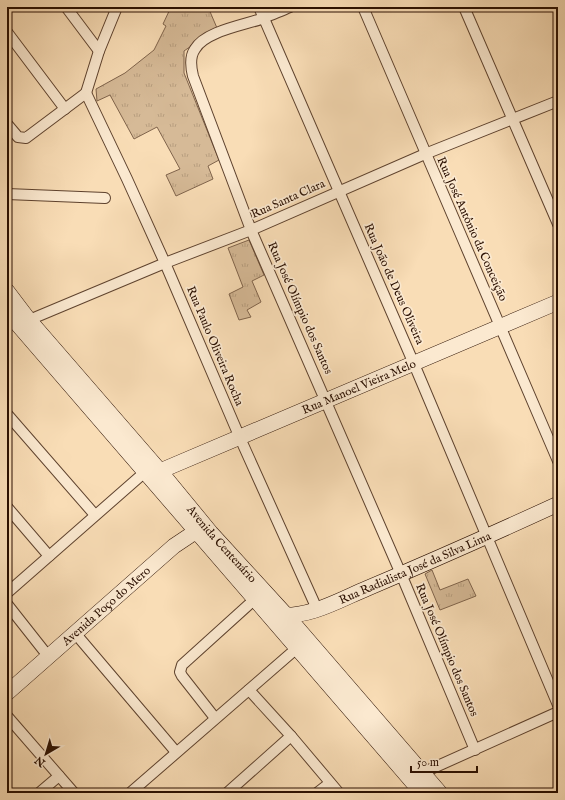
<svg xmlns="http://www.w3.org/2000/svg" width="565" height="800" viewBox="0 0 565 800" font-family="'IM FELL English',serif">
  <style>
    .grass { fill: url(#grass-tufts); stroke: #80644c }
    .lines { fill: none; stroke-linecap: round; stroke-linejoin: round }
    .street-casing { stroke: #5e422e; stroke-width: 12 }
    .secondary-casing { stroke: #2a0f00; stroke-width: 16 }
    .street { stroke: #fbe9d0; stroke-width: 10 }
    .secondary { stroke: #fbe9d0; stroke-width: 15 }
    .labels { text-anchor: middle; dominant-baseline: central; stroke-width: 3.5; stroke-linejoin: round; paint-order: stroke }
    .street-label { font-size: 12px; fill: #2a0f00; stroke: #fbe9d0 }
  </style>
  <defs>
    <pattern id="grass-tufts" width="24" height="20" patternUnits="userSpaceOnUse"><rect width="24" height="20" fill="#d6ba97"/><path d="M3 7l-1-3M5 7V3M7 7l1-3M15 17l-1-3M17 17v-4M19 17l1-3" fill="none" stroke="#b89f80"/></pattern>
  </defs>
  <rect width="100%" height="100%" fill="#f9ddb6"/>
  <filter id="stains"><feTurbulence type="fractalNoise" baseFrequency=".005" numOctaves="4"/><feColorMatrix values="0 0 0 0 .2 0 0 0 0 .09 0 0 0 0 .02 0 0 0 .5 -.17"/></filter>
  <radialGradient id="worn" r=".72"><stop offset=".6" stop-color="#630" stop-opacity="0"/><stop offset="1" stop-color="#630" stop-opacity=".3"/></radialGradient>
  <g class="grass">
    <polygon points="171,7 208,7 217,28 184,51 184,73 219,160 208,166 213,179 176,196 166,175 180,169 157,127 134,139 110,95 97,101 96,89 125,73 154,50 166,26 163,24"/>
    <polygon points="249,240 264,275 252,281 261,302 247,310 251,317 239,320 229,294 243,287 228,248"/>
    <polygon points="432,570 440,590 468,579 476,596 440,610 425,574"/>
  </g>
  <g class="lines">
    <defs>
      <g id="street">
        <polyline points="66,7 99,51"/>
        <polyline points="259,7 414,364 558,705"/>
        <path d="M290 7C281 11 273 14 264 18 245 25 205 31 195 49 190 56 191 68 193 76L251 230 401 574 475 750"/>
        <path d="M363 7C427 159 494 309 558 461"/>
        <polyline points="464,7 558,224"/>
        <polyline points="7,32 65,109"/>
        <polyline points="86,93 127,179 165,263 240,438 317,609"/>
        <polyline points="86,93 99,51 117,7"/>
        <polyline points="7,124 18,137 26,138 86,93"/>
        <polyline points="7,194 105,198"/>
        <polyline points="29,320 165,263 251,230 425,154 558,101"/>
        <polyline points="7,414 95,515"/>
        <polyline points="7,507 49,556"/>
        <polyline points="7,593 145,472"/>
        <polyline points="7,604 48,656"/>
        <polyline points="75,633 176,752"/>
        <polyline points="249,690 291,736 339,793"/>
        <polyline points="7,716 74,793"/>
        <polyline points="215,718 182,676 180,672 182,665 255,599"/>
        <polyline points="422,773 558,712"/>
        <polyline points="39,793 59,776"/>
        <polyline points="130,793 297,648"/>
        <polyline points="227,793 291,736"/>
        <polyline points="317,793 330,783"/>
      </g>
      <g id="secondary">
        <path id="s1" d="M7 291 29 320 160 471 211 533 287 616 440 793"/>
        <polyline points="7,312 422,793"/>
        <path id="s2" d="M160 471 558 302"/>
        <path id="s3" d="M279 615C310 618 341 599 368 588 432 561 495 533 558 504"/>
        <path id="s4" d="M7 693 174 546 192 534 207 533"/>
      </g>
    </defs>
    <use href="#street" class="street-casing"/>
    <use href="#secondary" class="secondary-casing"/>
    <use href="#street" class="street"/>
    <use href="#secondary" class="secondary"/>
  </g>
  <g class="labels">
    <g class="street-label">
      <text transform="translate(288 199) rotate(-24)">Rua Santa Clara</text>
      <text transform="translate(472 229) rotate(66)">Rua José Antônio da Conceição</text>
      <text transform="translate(394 284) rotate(66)">Rua João de Deus Oliveira</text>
      <text transform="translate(300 308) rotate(66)">Rua José Olímpio dos Santos</text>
      <text transform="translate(215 346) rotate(67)">Rua Paulo Oliveira Rocha</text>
      <text stroke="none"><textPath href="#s2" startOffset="216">Rua Manoel Vieira Melo</textPath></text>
      <text stroke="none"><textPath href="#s1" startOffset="332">Avenida Centenário</textPath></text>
      <text stroke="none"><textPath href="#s3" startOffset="145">Rua Radialista José da Silva Lima</textPath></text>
      <text stroke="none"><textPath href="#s4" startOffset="132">Avenida Poço do Mero</textPath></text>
      <text transform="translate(447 650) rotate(67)">Rua José Olímpio dos Santos</text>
    </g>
  </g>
  <rect width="565" height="800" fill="none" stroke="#f9ddb6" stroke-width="24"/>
  <rect x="8" y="8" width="549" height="784" fill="none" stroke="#2a0f00" stroke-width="2"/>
  <rect x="12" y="12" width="541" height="776" fill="none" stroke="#2a0f00"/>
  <g transform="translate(46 754) rotate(218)" stroke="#fbe9d0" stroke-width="3" paint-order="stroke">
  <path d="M0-3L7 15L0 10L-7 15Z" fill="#2a0f00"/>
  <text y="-6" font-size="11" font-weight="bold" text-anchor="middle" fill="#2a0f00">N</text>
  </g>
  <path d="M411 766v6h66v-6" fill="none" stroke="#2a0f00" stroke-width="2"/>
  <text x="417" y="766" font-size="12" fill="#2a0f00" stroke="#fbe9d0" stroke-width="3" paint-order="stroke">50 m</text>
  <rect width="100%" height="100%" filter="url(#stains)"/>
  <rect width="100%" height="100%" fill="url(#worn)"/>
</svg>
